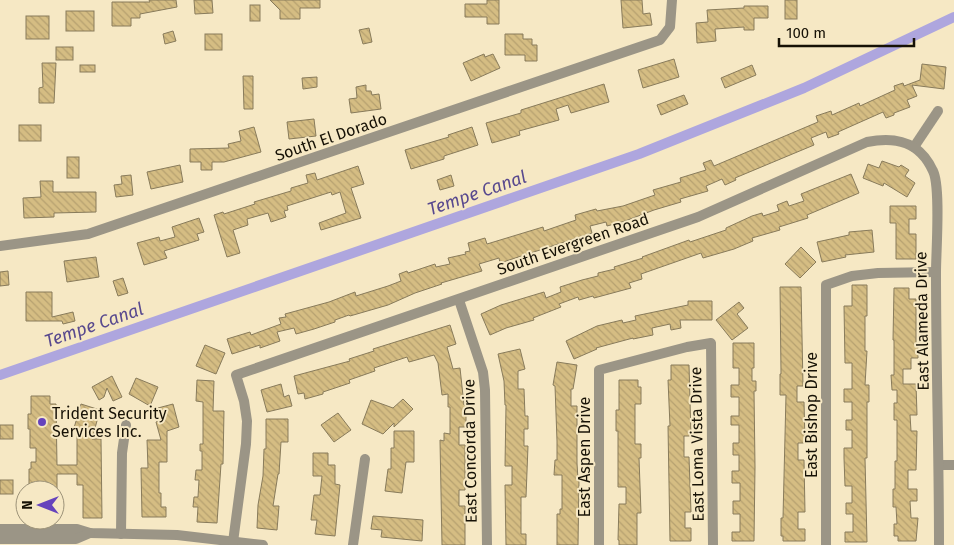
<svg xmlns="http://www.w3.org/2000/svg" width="954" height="545" viewBox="0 0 954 545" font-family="'Fira Sans',sans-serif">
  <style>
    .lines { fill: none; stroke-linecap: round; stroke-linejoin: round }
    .canal { stroke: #aea6de; stroke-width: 10 }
    .building { fill: url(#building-back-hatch); stroke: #887b5b }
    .minor { stroke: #9b9586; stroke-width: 10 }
    .poi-dot { fill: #6643bc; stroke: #f6e8c4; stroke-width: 2 }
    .labels { text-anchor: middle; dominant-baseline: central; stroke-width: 4; stroke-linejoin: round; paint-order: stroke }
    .street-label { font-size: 16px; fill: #161105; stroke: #f6e8c4 }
    .poi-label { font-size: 16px; fill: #161105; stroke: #f6e8c4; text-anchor: start }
    .water-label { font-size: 18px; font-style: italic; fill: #58498e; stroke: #f6e8c4 }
  </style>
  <defs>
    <pattern id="building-back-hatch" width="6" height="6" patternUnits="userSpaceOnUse" patternTransform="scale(1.25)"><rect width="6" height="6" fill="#d5bd83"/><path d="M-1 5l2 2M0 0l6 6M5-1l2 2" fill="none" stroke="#b6a170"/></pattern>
  </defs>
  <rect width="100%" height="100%" fill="#f6e8c4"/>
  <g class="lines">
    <polyline class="canal" points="0,375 639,154 804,88 954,17"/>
  </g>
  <g class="building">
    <polygon points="149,0 176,0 177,7 140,14 140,18 131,18 131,26 112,26 112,2 150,2"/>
    <polygon points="194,0 212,0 213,13 195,14"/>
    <polygon points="270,0 320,0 320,8 300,8 300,19 280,19 280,10"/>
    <polygon points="487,0 499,0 499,24 487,24 487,17 465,17 465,4 487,4"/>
    <polygon points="621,0 642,0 643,14 650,13 652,25 623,28"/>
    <rect x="785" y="0" width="12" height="19"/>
    <rect x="250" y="5" width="10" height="16"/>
    <polygon points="744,6 768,6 768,18 754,18 754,30 744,30 744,27 715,29 716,41 697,43 696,23 708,22 707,10 744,8"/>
    <rect x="66" y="11" width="28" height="20"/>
    <rect x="26" y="16" width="23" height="23"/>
    <polygon points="369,28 372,42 363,44 359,30"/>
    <polygon points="173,31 176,41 165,44 163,34"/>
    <rect x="205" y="34" width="17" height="16"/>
    <polygon points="505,34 523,34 523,39 532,39 532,45 537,45 537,61 525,61 525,55 505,55"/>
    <rect x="56" y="47" width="17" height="13"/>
    <polygon points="484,54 485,57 493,54 500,68 471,81 463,63"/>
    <polygon points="674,59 679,77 643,88 638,70"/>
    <polygon points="42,63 56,63 54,103 39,103 39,88 43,87"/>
    <polygon points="922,64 946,67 944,89 912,85 917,96 907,100 910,107 894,113 894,115 886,118 883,112 838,132 839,134 828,138 826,132 811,138 814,145 735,178 736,180 725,185 722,179 706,186 708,191 680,199 681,202 654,210 625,221 607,226 606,222 590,226 592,233 500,263 499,258 479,264 482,271 441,283 442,284 415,293 388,305 350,316 349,315 335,320 335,322 314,329 296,334 294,328 277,332 280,341 260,348 260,345 232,354 227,339 250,332 251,335 281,324 279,318 286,317 285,314 329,302 355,292 356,296 388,286 401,281 399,274 407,271 408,273 435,264 436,267 450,264 448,258 466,254 465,252 470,251 468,243 485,238 487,244 543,227 544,231 576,220 575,215 596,209 597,211 623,206 655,195 653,190 681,182 680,178 706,170 703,163 711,160 714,166 818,122 816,116 831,111 832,115 859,103 860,106 895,90 894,86 903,83 904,86 920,80"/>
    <rect x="80" y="65" width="15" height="7"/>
    <polygon points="752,65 756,75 725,88 721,78"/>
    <polygon points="243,76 253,76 253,109 244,109"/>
    <polygon points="317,77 317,87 303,89 302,78"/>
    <polygon points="604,84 609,102 571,113 568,105 556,109 559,120 519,131 520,135 492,143 486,123 521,113 521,110"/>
    <polygon points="366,85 366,91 371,91 372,95 379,94 381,109 351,113 349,99 357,98 356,87"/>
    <polygon points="684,95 688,104 661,115 657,105"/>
    <polygon points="314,119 316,136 289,139 287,122"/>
    <rect x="19" y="125" width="22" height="16"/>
    <polygon points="254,127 261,152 224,162 212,162 212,170 201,170 201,162 190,162 190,149 229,148 228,144 241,141 239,131"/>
    <polygon points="472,127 478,145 444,156 444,159 411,169 405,150 449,137 448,135"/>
    <rect x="67" y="157" width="12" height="21"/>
    <polygon points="882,161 899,167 901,165 909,170 905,176 915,183 907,197 884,183 883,186 863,178 868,164 879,168"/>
    <polygon points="180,165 183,182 151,189 147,172"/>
    <polygon points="358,166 364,184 351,188 361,218 321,230 319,223 346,213 340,192 332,195 331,192 287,206 288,210 284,211 286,217 271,222 268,213 247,219 248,225 233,230 240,253 227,257 214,215 223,212 224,214 255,204 254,202 291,191 291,188 308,183 306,175 315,173 317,180"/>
    <polygon points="851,174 859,193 807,215 808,218 779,227 780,230 752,238 753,241 734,249 703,258 701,253 641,274 642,279 629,283 631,288 594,298 593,296 579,300 578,297 559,304 561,307 533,318 534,320 506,328 490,335 481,314 501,305 544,292 546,298 561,292 560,287 582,280 598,276 598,273 615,269 614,267 643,258 642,257 689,240 690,242 726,230 726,228 752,216 762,213 763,216 779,211 777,205 787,201 789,206 804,201 801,194"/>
    <polygon points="131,175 133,195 116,197 114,185 122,184 121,176"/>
    <polygon points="451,175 454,186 440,190 437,180"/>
    <polygon points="40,181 53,181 53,192 96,192 96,212 54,213 54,217 24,218 23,198 41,197"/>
    <polygon points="890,206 916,206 916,219 909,219 909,234 916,234 916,259 896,259 896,223 890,223"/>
    <polygon points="199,218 204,232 197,234 199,240 164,251 167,258 144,265 137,243 159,237 160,241 175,237 172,227"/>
    <polygon points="872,230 874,252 845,255 846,257 822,262 817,242 849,235 849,232"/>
    <polygon points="801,247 816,262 800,278 785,264"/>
    <polygon points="96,257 99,277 67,282 64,261"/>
    <polygon points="8,271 9,285 0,286 0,272"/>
    <polygon points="123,278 128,293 118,296 113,281"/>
    <polygon points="852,285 867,285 867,316 865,316 865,351 867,351 865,385 869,385 869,402 867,402 867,458 865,458 867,542 845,542 845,532 853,532 853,514 846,514 846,503 852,503 852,486 845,486 844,458 844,448 852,448 852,430 846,430 846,420 852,420 852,402 844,402 844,389 852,389 852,363 845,363 844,306 852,306"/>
    <polygon points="780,287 801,287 803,386 797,386 797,402 804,402 805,443 798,443 798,460 804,460 805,512 798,512 798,529 805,529 805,541 783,541 783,536 781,536 781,518 783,518 786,395 780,395 780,374 781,374"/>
    <polygon points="894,288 909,288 909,299 916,299 916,347 918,347 918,358 911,358 911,369 903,369 903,384 916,384 917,415 910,415 911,431 917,431 916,470 908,470 908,489 917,489 917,501 910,501 911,518 918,518 916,541 898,541 898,536 894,536 894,524 897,524 896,507 893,507 893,489 895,489 895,461 897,461 897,420 894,420 894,403 897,403 897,390 892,390 891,375 894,375 894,340 893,340"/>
    <polygon points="26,292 52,292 52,317 73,312 75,321 63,324 62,321 26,321"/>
    <polygon points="688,301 712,301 712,320 680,320 681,328 671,330 670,324 652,328 653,335 633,339 633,338 596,348 597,349 574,359 566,341 597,326 622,320 623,323 636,320 635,316 688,305"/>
    <polygon points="739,302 744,308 737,314 748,328 732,340 716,320"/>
    <polygon points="450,325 456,344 447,347 453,369 460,368 464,405 466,405 466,427 459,427 459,445 465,445 465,490 459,490 459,506 465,506 465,545 442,545 440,440 444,441 444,433 450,434 450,407 448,407 448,394 442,395 438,363 434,355 409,362 407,357 374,368 375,371 349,380 350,383 323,392 323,394 305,399 304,393 298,394 294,376 350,361 349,359 374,351 373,349"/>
    <polygon points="733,343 754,343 754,368 752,368 752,381 756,381 756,391 754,391 755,467 754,541 732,541 732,532 740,532 740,514 733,514 733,501 740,501 740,483 732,483 732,471 739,471 739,455 733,455 733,443 739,443 739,425 731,425 731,416 739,416 739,397 731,397 731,385 739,385 739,368 733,368"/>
    <polygon points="205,345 225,353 216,374 196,366"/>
    <polygon points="520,349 525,369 518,371 518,389 524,389 525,416 528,416 528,429 524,429 524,446 528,446 526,497 521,497 521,534 526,534 526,545 506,545 505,485 512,485 512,466 505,466 506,405 505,405 504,381 498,354"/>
    <polygon points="557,362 577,365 573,389 571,389 571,406 577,406 577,463 578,480 579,480 578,545 557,545 557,514 560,514 560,509 562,509 562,475 554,475 555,460 557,460 557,441 555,386 553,385"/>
    <polygon points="671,365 689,365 691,436 684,436 684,457 689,457 691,512 685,512 685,528 691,528 691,541 670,541 668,426 670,426 668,380 671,380"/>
    <polygon points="112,376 122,397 113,401 107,388 104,397 99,400 92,387"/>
    <polygon points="136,378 158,387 150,406 129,394"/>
    <polygon points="197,380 214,381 213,411 224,411 223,464 221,464 217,523 197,522 198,507 193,507 194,497 198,497 199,480 195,480 196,470 202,470 202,451 200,451 200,444 203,444 203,402 196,401"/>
    <polygon points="619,380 638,380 638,387 641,387 641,404 635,404 635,444 641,444 641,458 639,458 641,513 637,513 637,545 619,545 619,540 618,540 619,504 626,504 626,487 618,487 618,431 616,431 616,410 619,410"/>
    <polygon points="281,384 284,397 289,395 292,406 267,412 261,390"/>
    <polygon points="31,396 50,396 50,404 56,404 57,465 77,465 77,428 74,428 81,404 100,410 92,439 101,439 102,518 83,518 83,485 77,485 77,474 57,474 57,490 31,490 31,485 29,485 29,469 31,469 31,462 36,462 36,448 30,448 30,429 28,429 28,414 31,414"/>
    <polygon points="403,399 413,409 394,427 394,423 383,434 362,424 371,400 393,408"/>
    <polygon points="173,404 179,427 167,431 167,462 159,462 159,493 161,493 161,507 166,507 166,517 142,517 141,468 148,468 147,440 161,440 156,422 161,420 158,408"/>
    <polygon points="338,413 351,430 334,442 321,425"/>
    <polygon points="266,419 288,419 288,442 281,442 279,474 278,474 273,506 279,506 277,530 257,528 258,505 263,476 264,449 266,449"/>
    <rect x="0" y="425" width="13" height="14"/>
    <polygon points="394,431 414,431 414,462 406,462 402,493 385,491 388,469 391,469 391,448 394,448"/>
    <polygon points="313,453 328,453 328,465 335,465 335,484 340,485 335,536 315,534 317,520 311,520 312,511 314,495 320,495 322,476 313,476"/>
    <rect x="0" y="480" width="13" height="14"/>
    <polygon points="373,516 423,520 422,541 381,537 382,530 371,529"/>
  </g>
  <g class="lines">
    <g class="minor">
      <polyline points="914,147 938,111"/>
      <polyline points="0,246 88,234 660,40 670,27 672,0"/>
      <polyline points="459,300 483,372 485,390 487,545"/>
      <polyline points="939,465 954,465"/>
      <polyline points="0,529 77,529 90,533 177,535 263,545"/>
      <polyline points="121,534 122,453 126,425"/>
      <polyline points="0,539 76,539 90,533"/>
      <path d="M233 542 246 444 247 421 244 401 236 375 698 217 867 142C896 136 920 142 933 171 941 187 936 251 936 272 936 363 939 454 939 545"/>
      <polyline points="353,545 365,459"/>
      <polyline points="599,545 599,370 687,347 711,343 713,545"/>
      <polyline points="826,545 826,285 852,276 878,273 936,272"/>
    </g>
  </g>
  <circle class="poi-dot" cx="42" cy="422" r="5"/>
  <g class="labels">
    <g class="street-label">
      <text transform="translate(331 137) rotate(-19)">South El Dorado</text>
      <text transform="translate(573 244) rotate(-19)">South Evergreen Road</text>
      <text transform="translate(922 321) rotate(-91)">East Alameda Drive</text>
      <text transform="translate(811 415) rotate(-90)">East Bishop Drive</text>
      <text transform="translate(697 444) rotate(-91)">East Loma Vista Drive</text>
      <text transform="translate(470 451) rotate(-91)">East Concorda Drive</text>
      <text transform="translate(584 457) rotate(-90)">East Aspen Drive</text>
    </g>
    <g class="poi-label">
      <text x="52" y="413">Trident Security<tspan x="52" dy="18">Services Inc.</tspan></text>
    </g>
    <g class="water-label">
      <text transform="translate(477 193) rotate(-19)">Tempe Canal</text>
      <text transform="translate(94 325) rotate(-19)">Tempe Canal</text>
    </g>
  </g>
  <g transform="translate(40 505) rotate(270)"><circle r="24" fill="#f6e8c4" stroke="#9c9278"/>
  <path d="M0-4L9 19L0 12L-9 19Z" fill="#6643bc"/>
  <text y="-8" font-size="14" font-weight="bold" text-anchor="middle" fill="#161105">N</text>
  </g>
  <path d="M779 38v8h135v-8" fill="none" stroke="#161105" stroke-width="2.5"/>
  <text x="786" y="38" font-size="15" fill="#161105" stroke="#f6e8c4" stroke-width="4" paint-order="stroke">100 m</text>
</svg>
